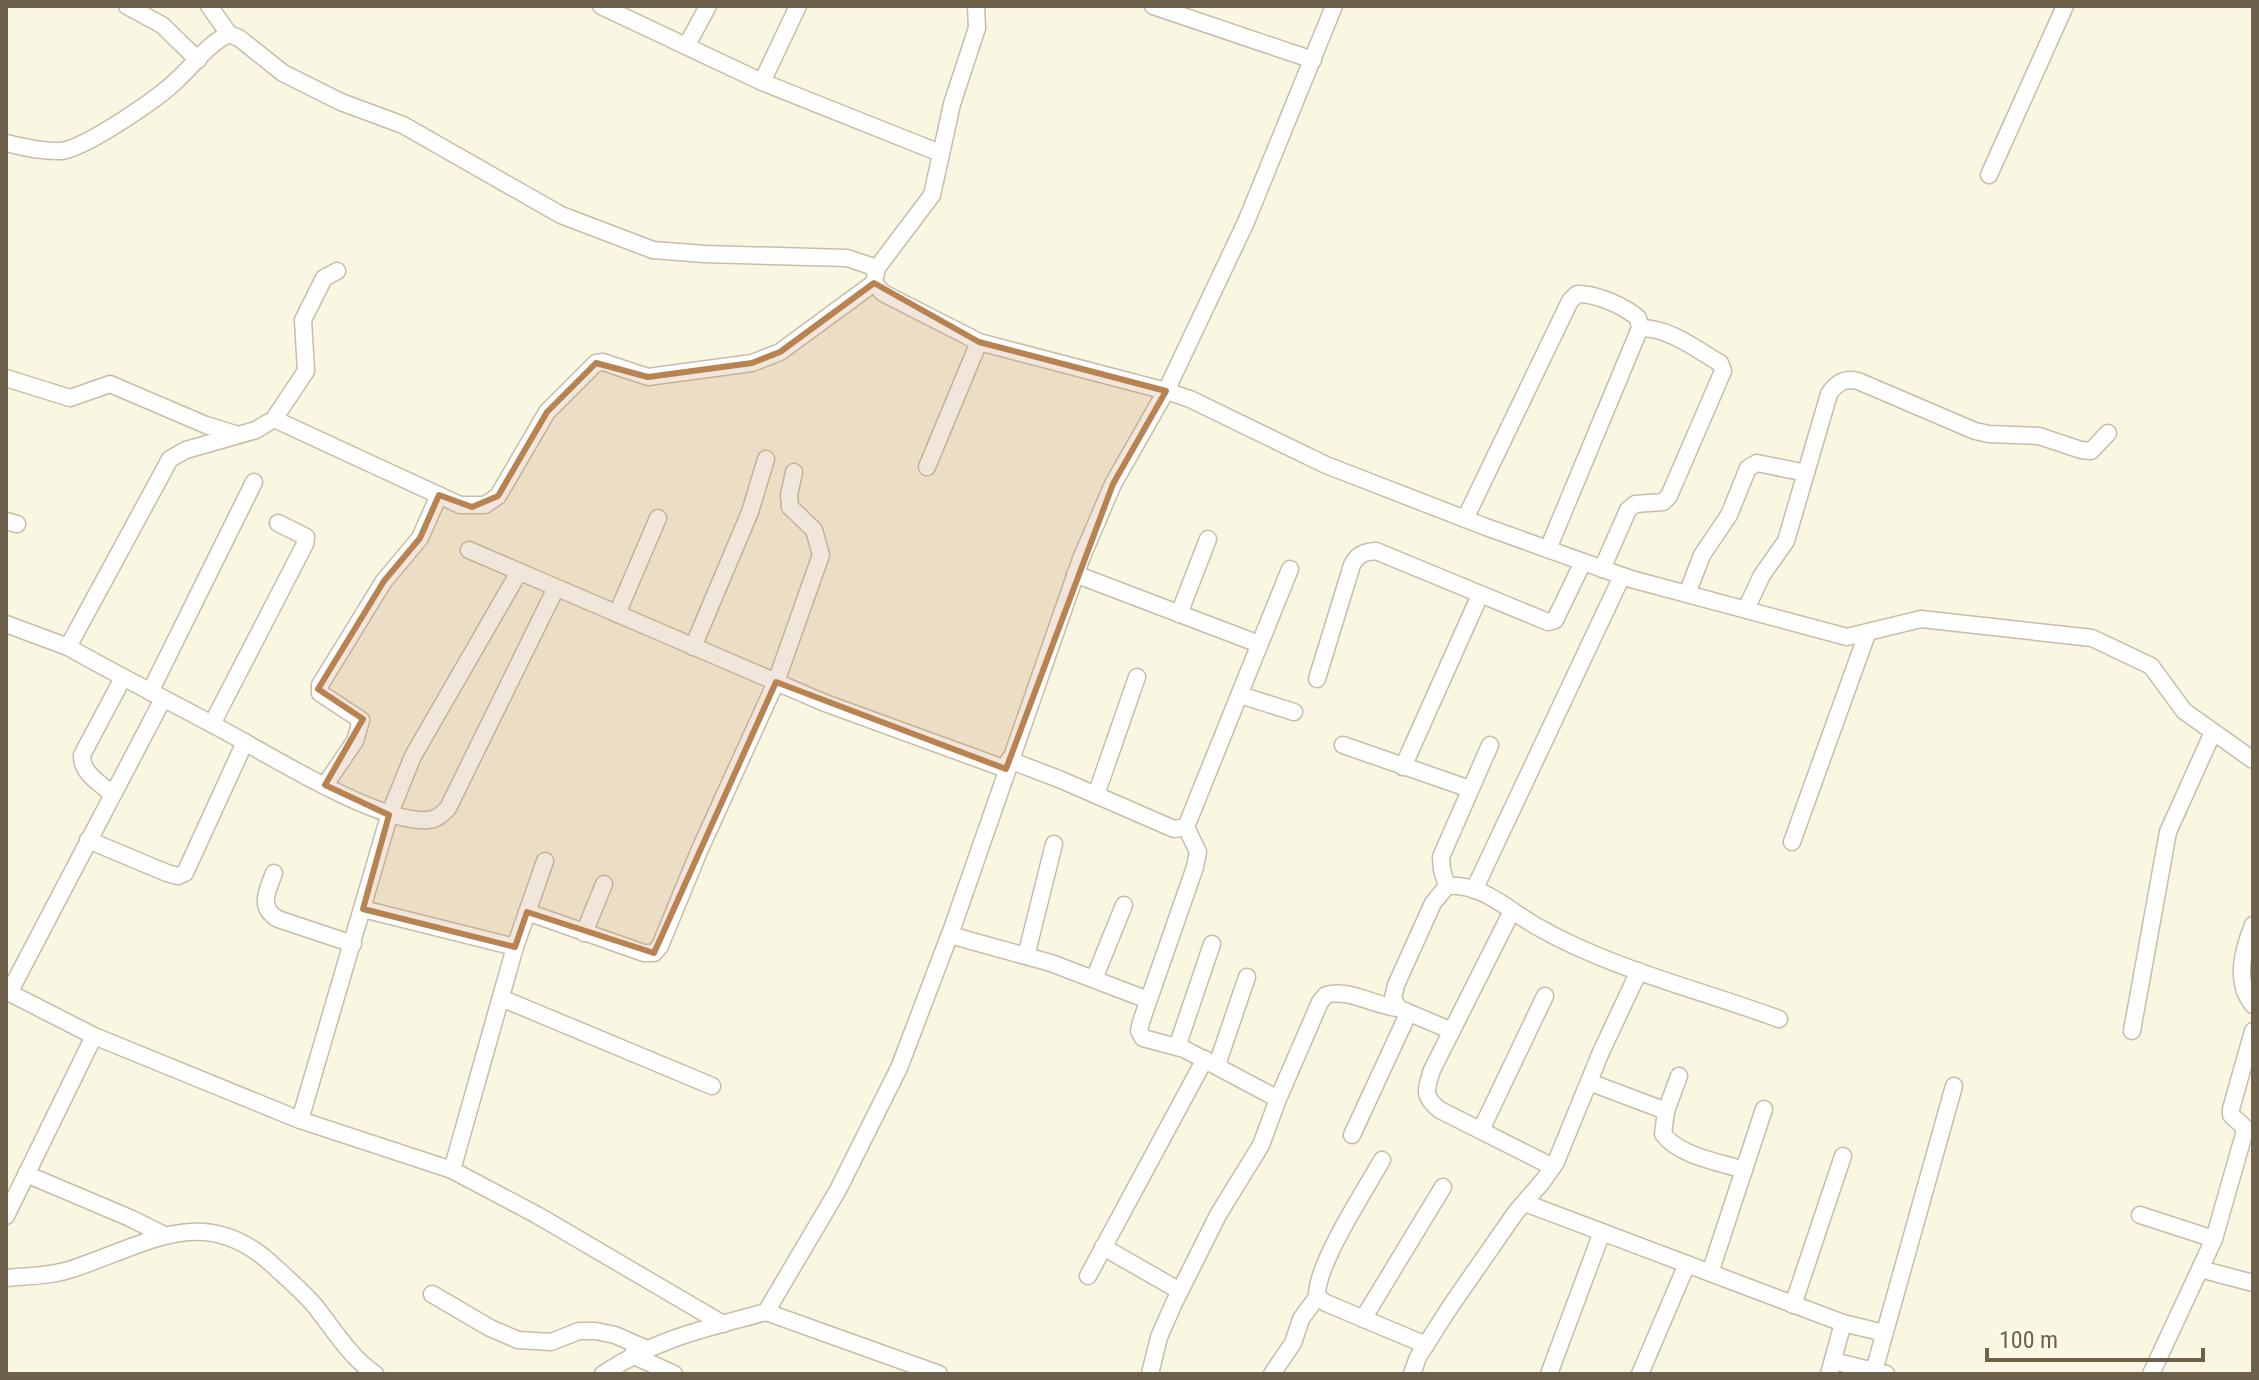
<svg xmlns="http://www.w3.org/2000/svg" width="2259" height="1380" viewBox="0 0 2259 1380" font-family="'Roboto Condensed',sans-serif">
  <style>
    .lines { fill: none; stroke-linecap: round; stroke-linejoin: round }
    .street-casing { stroke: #c7bda8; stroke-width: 19 }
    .street { stroke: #fff; stroke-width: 16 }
    .marked { fill: #b88351; fill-opacity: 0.2; stroke: #b88351; stroke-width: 6; stroke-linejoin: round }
  </style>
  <rect width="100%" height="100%" fill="#f9f6e2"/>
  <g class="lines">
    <defs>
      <g id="street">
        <polyline points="127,6 162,25 198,60"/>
        <polyline points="209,6 229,34"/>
        <polyline points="601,6 762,82 940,153"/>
        <polyline points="976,6 977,28 952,104 932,195 877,268 874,283 883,293 979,342 1166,391 1190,399 1326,465 1486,527 1631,579 1847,637 1921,619 2092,638 2151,666 2184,711 2253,760"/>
        <polyline points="1153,6 1313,60"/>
        <polyline points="687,45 708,6"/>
        <polyline points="762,82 798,6"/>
        <path d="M6 143C24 147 43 152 61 151 86 148 159 98 178 79 194 64 209 43 229 34L239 38 283 73 341 102 403 125 561 215 653 250 704 254 847 258 877 268"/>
        <polyline points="1989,175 2065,6"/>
        <polyline points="6,378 70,398 110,384 206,425 235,434"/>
        <polyline points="274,419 460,505 485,505 498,496 547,412 596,363 603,362 648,377 752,363 780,352 874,283"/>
        <polyline points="927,467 979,342"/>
        <path d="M1465 519 1570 301 1577 294C1595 293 1624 306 1638 318L1640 328 1548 549"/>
        <polyline points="6,521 17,524"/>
        <polyline points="469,550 825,703 1006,769"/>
        <path d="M1602 569 1628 510 1635 504 1663 502 1669 496 1723 371 1720 363C1694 348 1670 328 1640 328"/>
        <polyline points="1075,574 1259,644"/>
        <polyline points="1687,594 1702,555 1729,515 1748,468 1757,463 1806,473"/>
        <path d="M1746 609 1762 575 1786 541 1829 394C1836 383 1845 378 1858 381L1975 431 1989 434 2039 436 2081 450 2091 451 2108 433"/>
        <polyline points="617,614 658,518"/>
        <polyline points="1179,614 1208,539"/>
        <polyline points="6,624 68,647 170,459 186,450 256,430 274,419 306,371 303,320 324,278 337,271"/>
        <path d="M68 647C119 676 171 702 223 730 269 755 379 824 428 820 438 819 442 814 448 808L556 588"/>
        <polyline points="693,647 750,512 766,459"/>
        <path d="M1317 679 1352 565C1358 554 1364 552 1376 551L1548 622 1555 620 1583 562"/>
        <polyline points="150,692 254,482"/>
        <polyline points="1240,695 1294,712"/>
        <polyline points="212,724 305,544 306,537 278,523"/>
        <polyline points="1343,745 1470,789"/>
        <polyline points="1009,760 1059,779 1174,829 1186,827 1290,569"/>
        <polyline points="1403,767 1480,595"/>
        <polyline points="325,785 355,741 361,720 320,693 320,685 384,581 420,538 439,495"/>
        <path d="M112 794C100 783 81 773 82 755L123 678"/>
        <polyline points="1096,795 1137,677"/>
        <polyline points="1186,827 1198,852 1195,867 1141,1022 1139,1031 1143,1038 1184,1049 1278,1099"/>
        <polyline points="88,840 167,873 178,876 185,873 245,742"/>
        <polyline points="1792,842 1867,634"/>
        <path d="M274 873C267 892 258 907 278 919L353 944"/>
        <polyline points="1447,886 1442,870 1441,857 1490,745"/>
        <polyline points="1474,890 1622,576"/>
        <polyline points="363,909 515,947"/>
        <path d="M1512 911 1432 1070C1426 1090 1422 1096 1440 1110L1553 1167"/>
        <polyline points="527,912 644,953 654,953 660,946 700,849 776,682 821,555 814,530 790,507 789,495 794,472"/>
        <path d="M2253 925C2243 950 2234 982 2253 1005"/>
        <polyline points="584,933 604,884"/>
        <polyline points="950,935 1051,963 1148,1000"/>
        <polyline points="1026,956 1054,844"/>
        <polyline points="1094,979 1124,905"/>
        <polyline points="6,991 94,1036 300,1120 452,1170 537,1215 723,1324"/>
        <polyline points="9,993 163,699"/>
        <polyline points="501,998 712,1086"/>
        <path d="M1452 1031 1398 1008 1393 998 1396 985 1433 903 1447 886C1480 882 1510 911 1536 926 1611 969 1698 989 1779 1019"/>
        <polyline points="2132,1031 2168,832 2213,732"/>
        <polyline points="1177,1047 1212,944"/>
        <polyline points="1217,1065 1247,977"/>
        <path d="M1679 1076 1666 1111 1663 1134C1679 1156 1719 1162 1744 1170"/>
        <polyline points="1589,1082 1666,1111"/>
        <polyline points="300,1120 390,813 413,756 519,572"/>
        <polyline points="1481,1130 1545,996"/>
        <polyline points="1352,1135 1408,1014"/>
        <path d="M1382 1160C1366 1189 1315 1266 1317 1297L1326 1303 1426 1345"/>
        <polyline points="452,1170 515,947 545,861"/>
        <polyline points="26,1174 130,1218 164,1235"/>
        <polyline points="1525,1203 1843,1323 1884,1333"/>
        <polyline points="2140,1215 2214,1239"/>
        <polyline points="6,1216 94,1036"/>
        <polyline points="1103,1247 1180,1291"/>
        <polyline points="2200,1269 2253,1283"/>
        <polyline points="1710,1273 1764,1109"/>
        <polyline points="1088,1276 1205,1059"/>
        <path d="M6 1278C27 1276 52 1276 72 1269 148 1244 206 1200 276 1268 289 1280 303 1292 315 1306 334 1330 350 1357 375 1374"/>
        <polyline points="432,1294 490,1328 518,1340 551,1342 579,1331 596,1331 615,1335 647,1349"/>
        <polyline points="1793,1305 1843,1156"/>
        <polyline points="766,1312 939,1374"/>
        <polyline points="1363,1319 1443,1187"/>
        <polyline points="632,1355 674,1374"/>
        <polyline points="1833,1361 1886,1374"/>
        <polyline points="1874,1371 1954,1086"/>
        <path d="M603 1374C658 1338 704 1329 766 1312L838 1190 899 1068 953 926 1081 559 1113 484 1166 391 1246 222 1334 6"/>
        <path d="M1150 1374 1159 1337 1174 1303 1218 1215 1261 1145 1278 1099 1320 1002 1326 995C1348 988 1375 1006 1398 1008"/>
        <polyline points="1272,1374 1293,1343 1301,1319 1317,1297"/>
        <polyline points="1412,1374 1418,1357 1450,1307 1516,1212 1543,1181 1556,1162 1601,1052 1639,971"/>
        <polyline points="1549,1374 1602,1232"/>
        <polyline points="1640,1374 1687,1264"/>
        <polyline points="1829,1374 1843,1323"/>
        <polyline points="2151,1374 2214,1239 2244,1134 2244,1127 2231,1115 2231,1109 2253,1031"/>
      </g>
    </defs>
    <use href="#street" class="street-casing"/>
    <use href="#street" class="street"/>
  </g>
  <path class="marked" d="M874 283 979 342 1166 391 1113 484 1006 769 776 682 654 953 527 912 515 947 363 909 389 815 325 785 363 719 318 689 384 581 420 538 439 495 472 507 498 496 547 412 596 363 648 377 752 363 780 352Z"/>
  <rect width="2259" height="1380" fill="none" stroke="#6e614b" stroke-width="16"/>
  <path d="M1987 1348v12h216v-12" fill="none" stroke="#6e614b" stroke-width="4"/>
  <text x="1999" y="1348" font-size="24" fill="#6e614b" stroke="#fdfae8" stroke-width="6" paint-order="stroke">100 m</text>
</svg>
